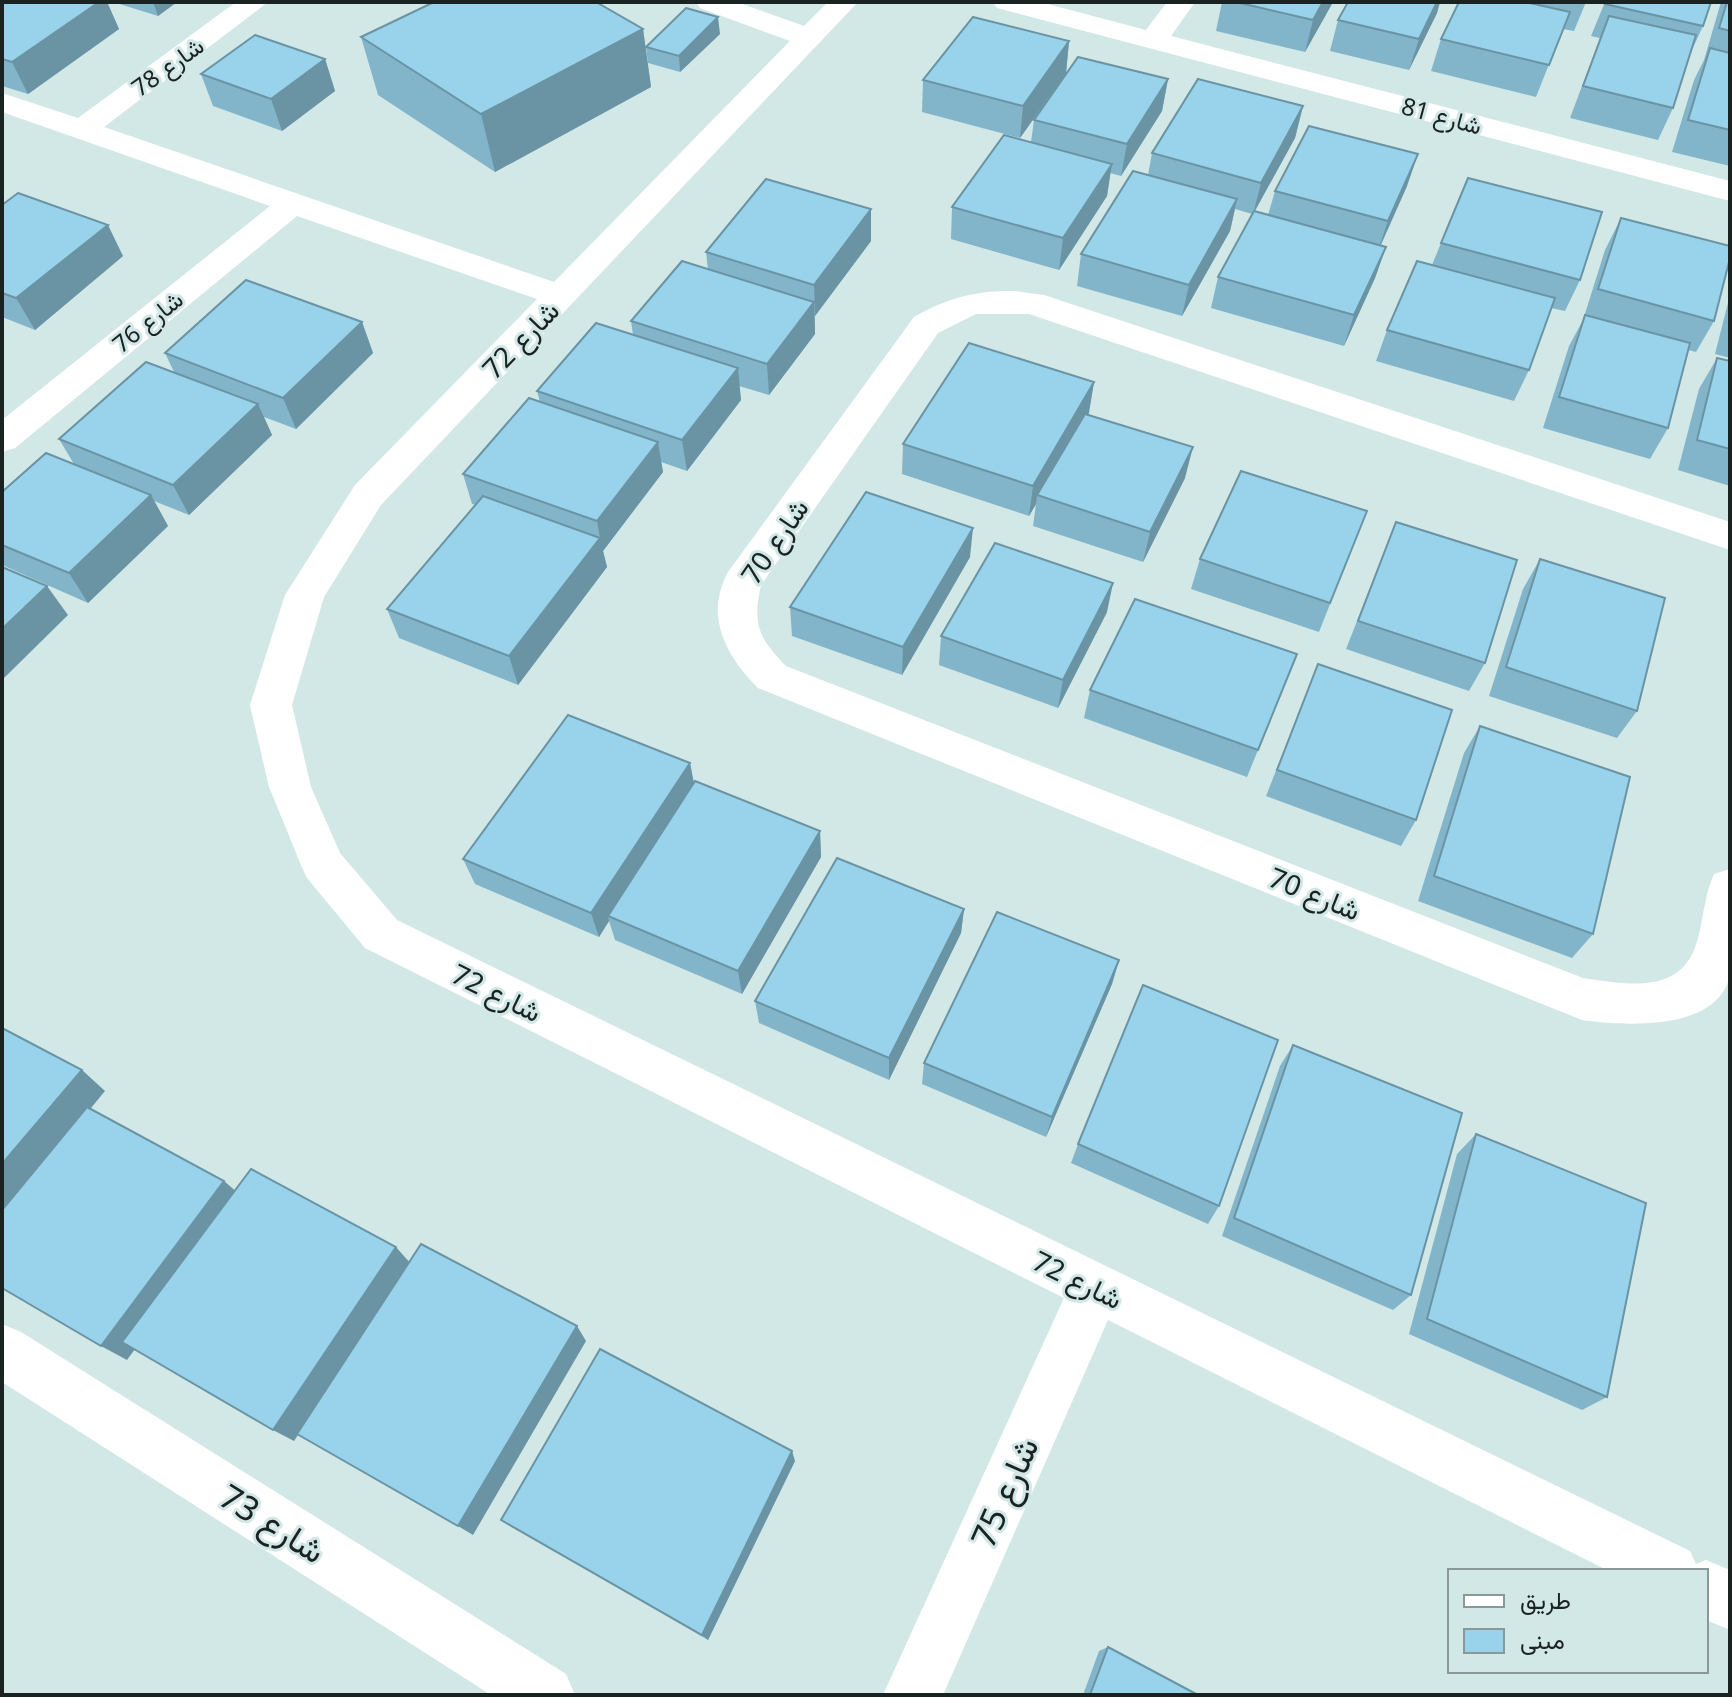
<svg xmlns="http://www.w3.org/2000/svg" width="1732" height="1697" viewBox="0 0 1732 1697" font-family="'Noto Sans',Vazirmatn,sans-serif">
  <style>
    .lines { fill: none; stroke-linecap: round; stroke-linejoin: round }
    .minor { fill: #fff; fill-rule: evenodd }
    .wall { fill: #83b5ca }
    .shaded-wall { fill: #6a94a4 }
    .building { fill: #98d3eb; stroke: #6a94a4; stroke-width: 2 }
    .labels { text-anchor: middle; dominant-baseline: central; stroke-width: 6; stroke-linejoin: round; paint-order: stroke }
    .far-street-label { font-size: 24px; fill: #1b2222; stroke: #d2e8e7 }
    .street-label { font-size: 28px; fill: #1b2222; stroke: #d2e8e7 }
    .near-street-label { font-size: 34px; fill: #1b2222; stroke: #d2e8e7 }
  </style>
  <rect width="100%" height="100%" fill="#d2e8e7"/>
  <g class="lines">
    <g class="minor">
      <polygon points="236,2 268,2 104,127 554,282 790,41 700,8 696,2 737,2 804,26 828,2 858,2 381,505 324,597 292,705 311,787 340,853 397,920 1690,1551 1696,1564 1706,1560 1730,1570 1730,1630 1706,1620 1706,1571 1609,1571 1108,1320 943,1695 883,1695 1064,1298 365,948 307,878 301,865 269,787 250,705 285,595 355,485 537,299 297,216 15,448 2,452 2,420 270,206 2,112 2,93 78,118"/>
      <polygon points="993,2 1040,2 1146,30 1167,2 1195,2 1171,36 1730,181 1730,201 997,8"/>
      <path d="M1015 291 1044 295 1730 522V550L1029 314H976L938 333 761 585C752 624 759 639 786 666L1583 978C1631 985 1686 996 1699 934 1704 914 1705 894 1714 874L1730 869C1730 896 1732 950 1730 975 1718 1032 1624 1026 1582 1020L758 688C726 656 704 616 728 572L914 317C947 298 977 290 1015 291Z"/>
      <polygon points="2,1324 21,1332 566,1674 575,1695 491,1695 2,1382"/>
    </g>
  </g>
  <g class="wall">
    <polygon points="2,2 107,2 119,29 28,94 2,86"/>
    <polygon points="113,2 177,2 158,16"/>
    <polygon points="1222,2 1333,2 1305,52 1216,31"/>
    <polygon points="1348,2 1440,2 1437,13 1409,70 1330,51 1338,20"/>
    <polygon points="1459,2 1586,2 1574,31 1563,29 1536,97 1431,71 1441,39"/>
    <polygon points="1605,2 1711,2 1703,26 1692,50 1673,108 1658,140 1570,118 1600,38 1591,36"/>
    <polygon points="1721,2 1730,2 1730,166 1672,152 1694,80 1704,60"/>
    <polygon points="643,29 651,87 495,172 378,95 361,37"/>
    <polygon points="720,34 680,72 648,63 646,47"/>
    <polygon points="1069,41 1066,73 1020,138 922,112 923,80"/>
    <polygon points="325,59 335,91 282,131 213,106 201,74"/>
    <polygon points="1168,79 1162,111 1121,176 1110,173 1107,196 1059,270 951,239 952,207 1031,142 1034,120"/>
    <polygon points="1303,106 1295,138 1255,211 1268,215 1275,191 1407,186 1381,245 1386,247 1375,278 1344,346 1211,308 1218,277 1252,214 1235,209 1230,231 1182,316 1077,286 1081,254 1148,175 1152,153"/>
    <polygon points="2,205 123,256 35,330 2,317"/>
    <polygon points="1621,218 1714,321 1696,352 1688,350 1668,428 1650,459 1543,428 1569,346 1583,320 1605,250"/>
    <polygon points="871,241 815,316 815,334 769,395 739,386 741,400 687,471 661,462 663,472 603,551 607,567 518,685 399,638 387,609 476,505 472,504 463,474 540,402 537,391 633,335 631,321 708,270 706,252"/>
    <polygon points="1441,243 1580,280 1565,311 1551,308 1529,370 1514,401 1376,361 1387,330 1432,265"/>
    <polygon points="1730,295 1730,358 1715,354"/>
    <polygon points="362,322 373,353 296,429 264,417 272,435 189,515 154,501 168,526 88,603 2,565 2,492 74,464 59,439 174,372 165,353"/>
    <polygon points="1717,358 1730,361 1730,486 1678,470 1699,389"/>
    <polygon points="1094,382 1088,414 1185,478 1143,562 1033,526 1036,504 1029,516 902,474 903,444"/>
    <polygon points="1367,511 1319,632 1191,589 1200,559"/>
    <polygon points="1396,522 1485,663 1469,691 1346,649"/>
    <polygon points="970,557 902,675 792,636 790,607"/>
    <polygon points="1540,559 1637,711 1617,738 1489,696 1523,589"/>
    <polygon points="1107,612 1058,708 939,665 941,636"/>
    <polygon points="1297,654 1247,777 1084,718 1090,690"/>
    <polygon points="1318,664 1416,820 1401,846 1266,796"/>
    <polygon points="1480,726 1593,934 1572,958 1418,901 1464,753"/>
    <polygon points="690,763 694,784 820,831 821,857 742,994 615,940 609,921 599,937 475,884 463,859"/>
    <polygon points="964,909 961,933 889,1080 759,1023 755,1001"/>
    <polygon points="1119,960 1112,984 1046,1137 922,1084 924,1063"/>
    <polygon points="1293,1045 1411,1295 1393,1310 1222,1236 1280,1066"/>
    <polygon points="1476,1134 1607,1397 1582,1410 1409,1334 1457,1154"/>
    <polygon points="1078,1144 1219,1206 1208,1224 1071,1163"/>
    <polygon points="795,1461 708,1640 501,1520"/>
    <polygon points="1108,1647 1198,1695 1083,1695 1099,1651"/>
  </g>
  <g class="shaded-wall">
    <polygon points="99,2 107,2 119,29 28,94 12,62"/>
    <polygon points="153,2 177,2 158,16"/>
    <polygon points="1323,2 1333,2 1305,52 1313,20"/>
    <polygon points="1437,2 1440,2 1437,13 1409,70 1419,39"/>
    <polygon points="718,17 720,34 680,72 679,56"/>
    <polygon points="643,29 651,87 495,172 481,114"/>
    <polygon points="1069,41 1066,73 1020,138 1023,106"/>
    <polygon points="325,59 335,91 282,131 271,99"/>
    <polygon points="1168,79 1162,111 1121,176 1127,144"/>
    <polygon points="1303,106 1295,138 1253,214 1261,183"/>
    <polygon points="1418,154 1407,186 1377,253 1388,221"/>
    <polygon points="1112,164 1107,196 1059,270 1063,238"/>
    <polygon points="1237,199 1230,231 1182,316 1189,285"/>
    <polygon points="871,209 871,241 815,316 814,285"/>
    <polygon points="108,225 123,256 35,330 16,298"/>
    <polygon points="1386,247 1375,278 1344,346 1354,315"/>
    <polygon points="814,302 815,334 769,395 767,364"/>
    <polygon points="362,322 373,353 296,429 283,398"/>
    <polygon points="738,368 741,400 687,471 682,440"/>
    <polygon points="1094,382 1089,413 1041,496 1037,495 1036,504 1029,516 1033,486"/>
    <polygon points="258,404 272,435 189,515 173,485"/>
    <polygon points="658,442 663,472 603,551 607,567 518,685 509,656 600,538 597,521"/>
    <polygon points="1193,447 1185,478 1143,562 1150,532"/>
    <polygon points="151,495 168,526 88,603 69,573"/>
    <polygon points="973,528 970,557 902,675 903,647"/>
    <polygon points="1113,583 1107,612 1058,708 1063,680"/>
    <polygon points="47,586 68,615 2,680 2,629"/>
    <polygon points="690,763 695,789 608,916 609,921 599,937 591,913"/>
    <polygon points="820,831 821,857 742,994 738,971"/>
    <polygon points="964,909 961,933 889,1080 889,1058"/>
    <polygon points="1119,960 1112,984 1046,1137 1052,1117"/>
    <polygon points="82,1070 105,1091 2,1216 2,1164"/>
    <polygon points="224,1181 245,1199 127,1360 101,1346"/>
    <polygon points="396,1247 411,1264 294,1441 273,1430"/>
    <polygon points="577,1326 586,1341 473,1535 458,1526"/>
    <polygon points="792,1451 795,1461 708,1640 702,1635"/>
  </g>
  <g class="building">
    <polygon points="2,2 99,2 12,62 2,59"/>
    <polygon points="434,2 596,2 643,29 481,114 361,37"/>
    <polygon points="1236,2 1323,2 1313,20"/>
    <polygon points="1348,2 1437,2 1419,39 1338,20"/>
    <polygon points="1459,2 1525,2 1570,12 1549,65 1441,39"/>
    <polygon points="1606,2 1711,2 1703,26 1605,4"/>
    <polygon points="1727,2 1730,2 1730,31 1719,28"/>
    <polygon points="686,8 718,17 679,56 646,47"/>
    <polygon points="1609,16 1696,35 1673,108 1583,86"/>
    <polygon points="973,17 1069,41 1023,106 923,80"/>
    <polygon points="255,35 325,59 271,99 201,74"/>
    <polygon points="1710,48 1730,53 1730,130 1688,120"/>
    <polygon points="1078,57 1168,79 1127,144 1034,120"/>
    <polygon points="1198,79 1303,106 1261,183 1152,153"/>
    <polygon points="1309,126 1418,154 1388,221 1275,191"/>
    <polygon points="1004,135 1112,164 1063,238 952,207"/>
    <polygon points="1133,171 1237,199 1189,285 1081,254"/>
    <polygon points="1468,178 1602,212 1580,280 1441,243"/>
    <polygon points="766,179 871,209 814,285 706,252"/>
    <polygon points="18,193 108,225 16,298 2,293 2,205"/>
    <polygon points="1254,211 1386,247 1354,315 1218,277"/>
    <polygon points="1621,218 1730,246 1730,258 1714,321 1598,289"/>
    <polygon points="682,261 814,302 767,364 631,321"/>
    <polygon points="1417,261 1555,298 1529,370 1387,330"/>
    <polygon points="246,280 362,322 283,398 165,353"/>
    <polygon points="1585,315 1690,343 1668,428 1559,397"/>
    <polygon points="596,323 738,368 682,440 537,391"/>
    <polygon points="969,343 1094,382 1033,486 903,444"/>
    <polygon points="1717,358 1730,361 1730,449 1697,440"/>
    <polygon points="146,362 258,404 173,485 59,439"/>
    <polygon points="529,398 658,442 597,521 463,474"/>
    <polygon points="1085,414 1193,447 1150,532 1037,495"/>
    <polygon points="46,453 151,495 69,573 2,545 2,492"/>
    <polygon points="1241,471 1367,511 1330,603 1200,559"/>
    <polygon points="866,492 973,528 903,647 790,607"/>
    <polygon points="483,496 600,538 509,656 387,609"/>
    <polygon points="1396,522 1517,560 1485,663 1358,621"/>
    <polygon points="995,543 1113,583 1063,680 941,636"/>
    <polygon points="1540,559 1665,598 1637,711 1506,667"/>
    <polygon points="2,567 47,586 2,629"/>
    <polygon points="1135,599 1297,654 1258,750 1090,690"/>
    <polygon points="1318,664 1452,710 1416,820 1277,770"/>
    <polygon points="568,715 690,763 591,913 463,859"/>
    <polygon points="1480,726 1630,777 1593,934 1434,876"/>
    <polygon points="695,781 820,831 738,971 608,916"/>
    <polygon points="837,858 964,909 889,1058 755,1001"/>
    <polygon points="997,912 1119,960 1052,1117 924,1063"/>
    <polygon points="1143,985 1278,1040 1219,1206 1078,1144"/>
    <polygon points="2,1028 82,1070 2,1164"/>
    <polygon points="1293,1045 1462,1113 1411,1295 1234,1218"/>
    <polygon points="87,1107 224,1181 101,1346 2,1288 2,1210"/>
    <polygon points="1476,1134 1646,1203 1607,1397 1427,1319"/>
    <polygon points="251,1169 396,1247 273,1430 122,1342"/>
    <polygon points="421,1244 577,1326 458,1526 297,1434"/>
    <polygon points="600,1349 792,1451 702,1635 501,1520"/>
    <polygon points="1108,1647 1198,1695 1090,1695"/>
  </g>
  <g class="labels">
    <g class="far-street-label">
      <text transform="translate(167 66) rotate(-36)">شارع 78</text>
      <text transform="translate(1442 115) rotate(15)">شارع 81</text>
      <text transform="translate(147 321) rotate(-39)">شارع 76</text>
    </g>
    <g class="street-label">
      <text transform="translate(520 339) rotate(-46)">شارع 72</text>
      <text transform="translate(774 541) rotate(-56)">شارع 70</text>
      <text transform="translate(1315 893) rotate(22)">شارع 70</text>
      <text transform="translate(497 992) rotate(26)">شارع 72</text>
      <text transform="translate(1078 1279) rotate(26)">شارع 72</text>
    </g>
    <g class="near-street-label">
      <text transform="translate(1004 1492) rotate(-66)">شارع 75</text>
      <text transform="translate(273 1523) rotate(32)">شارع 73</text>
    </g>
  </g>
  <rect width="1732" height="1697" fill="none" stroke="#1b2222" stroke-width="8"/>
  <rect x="1448" y="1569" width="260" height="104" fill="#d2e8e7" stroke="#899998" stroke-width="2"/>
  <rect x="1464" y="1595" width="40" height="12" fill="#ffffff" stroke="#899998" stroke-width="2"/>
  <text x="1520" y="1609" font-size="24" fill="#1b2222">طريق</text>
  <rect x="1464" y="1629" width="40" height="24" fill="#98d3eb" stroke="#899998" stroke-width="2"/>
  <text x="1520" y="1649" font-size="24" fill="#1b2222">مبنى</text>
</svg>
